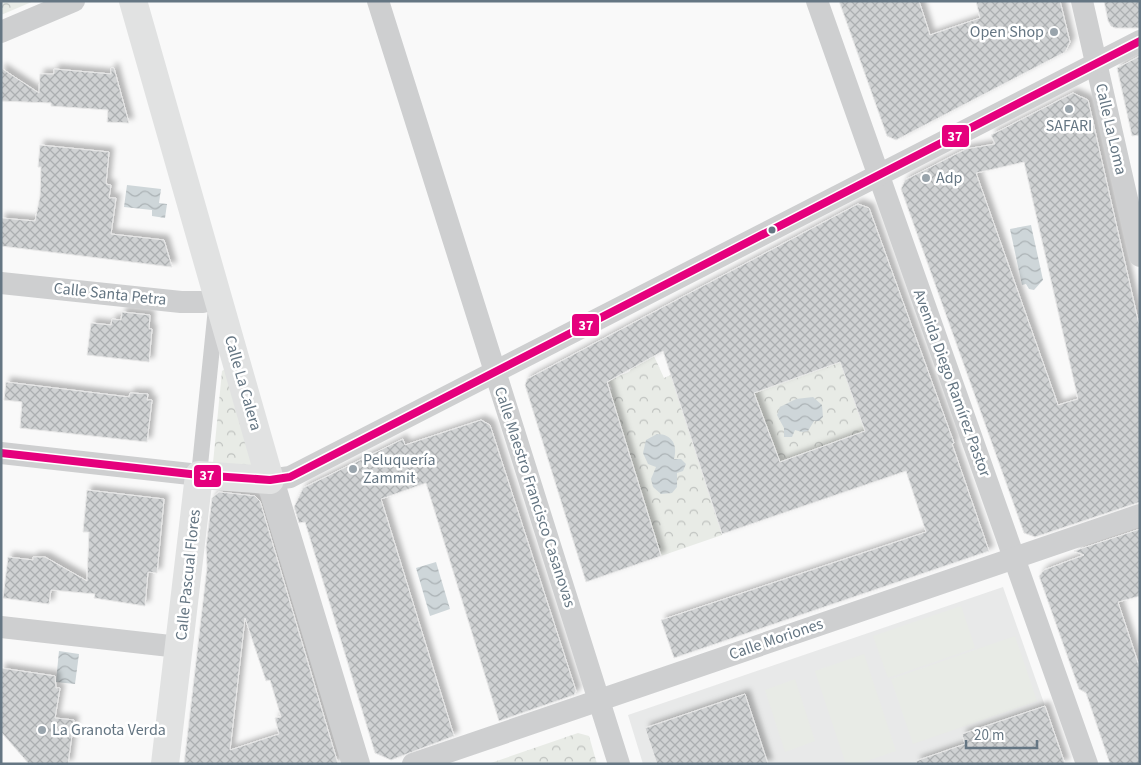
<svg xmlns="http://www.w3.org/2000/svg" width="1141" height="765" viewBox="0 0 1141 765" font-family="'Source Sans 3',sans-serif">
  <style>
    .built { fill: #e8e9e9 }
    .park { fill: url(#park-crowns) }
    .pitch { fill: #e8ebe6 }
    .water { fill: url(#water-waves) }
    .building { fill: url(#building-cross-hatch); stroke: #e8e8e8; fill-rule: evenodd; filter: url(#shadow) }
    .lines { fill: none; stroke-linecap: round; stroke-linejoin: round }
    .pedestrian { stroke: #cecfd0; stroke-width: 16 }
    .minor { stroke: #cecfd0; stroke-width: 22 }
    .tertiary { stroke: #cecfd0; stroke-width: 28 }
    .secondary { stroke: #e1e2e2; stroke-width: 28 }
    .bus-1-casing { stroke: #fff; stroke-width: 11 }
    .bus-1 { stroke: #e5007d; stroke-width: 8 }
    .poi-dot { fill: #99a4ac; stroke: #fff; stroke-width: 2 }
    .bus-dot { fill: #657683; stroke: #fff; stroke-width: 2 }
    .labels { text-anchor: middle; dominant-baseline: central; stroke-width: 5; stroke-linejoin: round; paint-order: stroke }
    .poi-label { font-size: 16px; fill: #657683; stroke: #fff; text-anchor: start }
    .street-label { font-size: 16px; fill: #657683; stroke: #fff }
    .line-badge { stroke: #fff; stroke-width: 2 }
    .badge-label { font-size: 14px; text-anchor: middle; font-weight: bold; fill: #fff }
  </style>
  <defs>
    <pattern id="park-crowns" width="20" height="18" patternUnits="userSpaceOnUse" patternTransform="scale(1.25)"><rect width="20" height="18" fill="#e8ebe6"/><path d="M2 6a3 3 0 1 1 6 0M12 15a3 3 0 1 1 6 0" fill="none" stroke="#c0c3c0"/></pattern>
    <pattern id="water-waves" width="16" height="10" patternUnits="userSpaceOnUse" patternTransform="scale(1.25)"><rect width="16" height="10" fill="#ced6d9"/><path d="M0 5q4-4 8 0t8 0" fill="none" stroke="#abb2b5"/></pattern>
    <pattern id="building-cross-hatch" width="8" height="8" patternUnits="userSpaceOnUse" patternTransform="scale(1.25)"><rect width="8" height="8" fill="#d0d2d3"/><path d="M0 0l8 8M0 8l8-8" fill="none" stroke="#acafb1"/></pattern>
    <filter id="shadow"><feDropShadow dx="4.5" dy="-4.5" stdDeviation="2.5" flood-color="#0004"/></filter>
  </defs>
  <rect width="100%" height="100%" fill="#f9f9f9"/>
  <polygon class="built" points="1003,587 1045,706 962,734 972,764 643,764 628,715"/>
  <g class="park">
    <polygon points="1,1 34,1 1,15"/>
    <polygon points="819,302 872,448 780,462 754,393"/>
    <polygon points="654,356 664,378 671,375 722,535 661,556 609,391 612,389 608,380 629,372 633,366"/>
    <polygon points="225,369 252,466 213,463 222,371"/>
    <polygon points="578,733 589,736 597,764 488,764"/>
  </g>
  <g class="pitch">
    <polygon points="961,606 975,648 888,678 873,636"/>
    <polygon points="1015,636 1037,701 913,744 891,679"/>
    <polygon points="864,654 896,751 858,764 846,764 815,671"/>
    <polygon points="795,679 815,741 785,752 765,690"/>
  </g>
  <g class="water">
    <polygon points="127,185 161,189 159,203 167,204 165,218 152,216 152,210 124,207"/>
    <polygon points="1031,225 1043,280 1034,290 1029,289 1026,284 1022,285 1010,229"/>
    <polygon points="813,397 822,405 823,417 819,421 814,421 808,431 802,432 795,430 792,437 784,437 784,428 777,415 780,407 796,399"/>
    <path d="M657 434C672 434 678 445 674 459H681L686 464 683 471 677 473V487L672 493 661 494 653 487 651 479 656 467 648 464 643 453 646 440Z"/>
    <polygon points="436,562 450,609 430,616 416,568"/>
    <polygon points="59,651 79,654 75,684 56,682"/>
  </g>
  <g class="building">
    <polygon points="839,1 919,1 930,35 980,18 976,1 1060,1 1070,42 1065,52 896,140 887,136"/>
    <polygon points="1104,1 1140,1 1140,28 1115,28 1111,26 1108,21"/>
    <polygon points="1140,56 1140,135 1132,136 1117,68"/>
    <polygon points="1,68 39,93 40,74 54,74 54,69 111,74 111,68 114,68 129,123 107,122 108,110 51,106 51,103 1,101"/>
    <path d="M1073 93 1088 100 1140 329V502L1035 537 1024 533 901 189 905 180 966 149 995 144 991 135ZM1024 162 1078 399 1058 405 976 173Z"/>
    <polygon points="40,145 109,152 106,184 111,185 109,198 116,198 111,234 164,240 172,267 1,246 1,218 35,221 40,196 41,167 38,167"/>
    <path d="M858 204 869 208 954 443 952 444 989 551 674 658 661 620 926 532 906 471 722 534 663 351 607 382 661 556 586 582 525 385 527 379ZM840 362 865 431 780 462 754 393Z"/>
    <polygon points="122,312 150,315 149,329 152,329 149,362 87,355 91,323 111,325 112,319 121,320"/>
    <polygon points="6,382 129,397 130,393 148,394 147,400 152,400 147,442 20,428 22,402 4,400"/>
    <polygon points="481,420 490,425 576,691 574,695 499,721 426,483 381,499 454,736 391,760 375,753 305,522 299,523 294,507 303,488 403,439 405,445"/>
    <polygon points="87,490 164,499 157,573 148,572 145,606 94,598 95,594 51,590 49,604 3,598 8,557 33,560 33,557 45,557 87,581 89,532 83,532"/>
    <path d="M219 492 255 496 260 501 338 764H184L207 567 206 547 212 498ZM245 618 266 681 270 680 281 717 275 718 279 734 230 750Z"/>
    <polygon points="1140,529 1140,596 1118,602 1140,669 1140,764 1110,764 1086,693 1079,689 1039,576 1044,570 1084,555 1074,551"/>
    <polygon points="1,668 55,676 56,688 60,688 55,718 74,720 68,764 29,764 1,732"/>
    <polygon points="745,694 768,764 657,764 645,728"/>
    <polygon points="1045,706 1065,764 917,764 916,761 965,744 962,734"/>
  </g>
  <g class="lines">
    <polyline class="pedestrian" points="199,475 216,308"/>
    <g class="minor">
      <polyline points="378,1 619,764"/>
      <polyline points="817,1 1087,764"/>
      <polyline points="1082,1 1140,256"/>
      <polyline points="1,32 74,1"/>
      <polyline points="1,283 181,302 203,302 219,296"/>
      <polyline points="1,453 199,475"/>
      <polyline points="270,480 290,477 1140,41"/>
      <polyline points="1,627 179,647"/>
      <polyline points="413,764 1140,515"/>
    </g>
    <polyline class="tertiary" points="270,480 356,764"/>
    <polyline class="secondary" points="133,1 270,480 199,475 165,764"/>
    <defs>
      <polyline id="bus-1" points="1,453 199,475 270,480 290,477 1140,41"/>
    </defs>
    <use href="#bus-1" class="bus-1-casing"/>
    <use href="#bus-1" class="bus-1"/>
  </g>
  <g class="poi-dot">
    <circle cx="1054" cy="32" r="5"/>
    <circle cx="1069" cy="109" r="5"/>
    <circle cx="926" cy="178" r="5"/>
    <circle cx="353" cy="469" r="5"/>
    <circle cx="42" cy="730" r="5"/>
  </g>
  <circle class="bus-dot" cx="772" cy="230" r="4.5"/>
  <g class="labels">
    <g class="poi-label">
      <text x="1044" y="32" text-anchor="end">Open Shop</text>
      <text x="1069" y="126" text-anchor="middle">SAFARI</text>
      <text x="936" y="178">Adp</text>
      <text x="363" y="460">Peluquería<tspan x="363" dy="18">Zammit</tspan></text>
      <text x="52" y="730">La Granota Verda</text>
    </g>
    <g class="street-label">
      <text transform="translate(1111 129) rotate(77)">Calle La Loma</text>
      <text transform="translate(110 294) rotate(6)">Calle Santa Petra</text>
      <text transform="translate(243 383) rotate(74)">Calle La Calera</text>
      <text transform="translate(952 383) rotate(70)">Avenida Diego Ramírez Pastor</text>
      <text transform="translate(535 497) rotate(72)">Calle Maestro Francisco Casanovas</text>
      <text transform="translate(188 575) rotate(-84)">Calle Pascual Flores</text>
      <text transform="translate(776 639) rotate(-19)">Calle Moriones</text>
    </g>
  </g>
  <g class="line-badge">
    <rect x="941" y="124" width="29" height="24" rx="5" fill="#e5007d"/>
    <rect x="571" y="313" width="29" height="24" rx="5" fill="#e5007d"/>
    <rect x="193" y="464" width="29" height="24" rx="5" fill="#e5007d"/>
  </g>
  <g class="badge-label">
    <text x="955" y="141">37</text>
    <text x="586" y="330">37</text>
    <text x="207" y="480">37</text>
  </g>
  <rect width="1141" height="765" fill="none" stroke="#657683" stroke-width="5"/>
  <path d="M966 740v8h71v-8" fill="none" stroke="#657683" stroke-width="2.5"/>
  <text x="974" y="740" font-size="15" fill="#657683" stroke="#ffffff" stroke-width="4" paint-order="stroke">20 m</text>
</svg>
